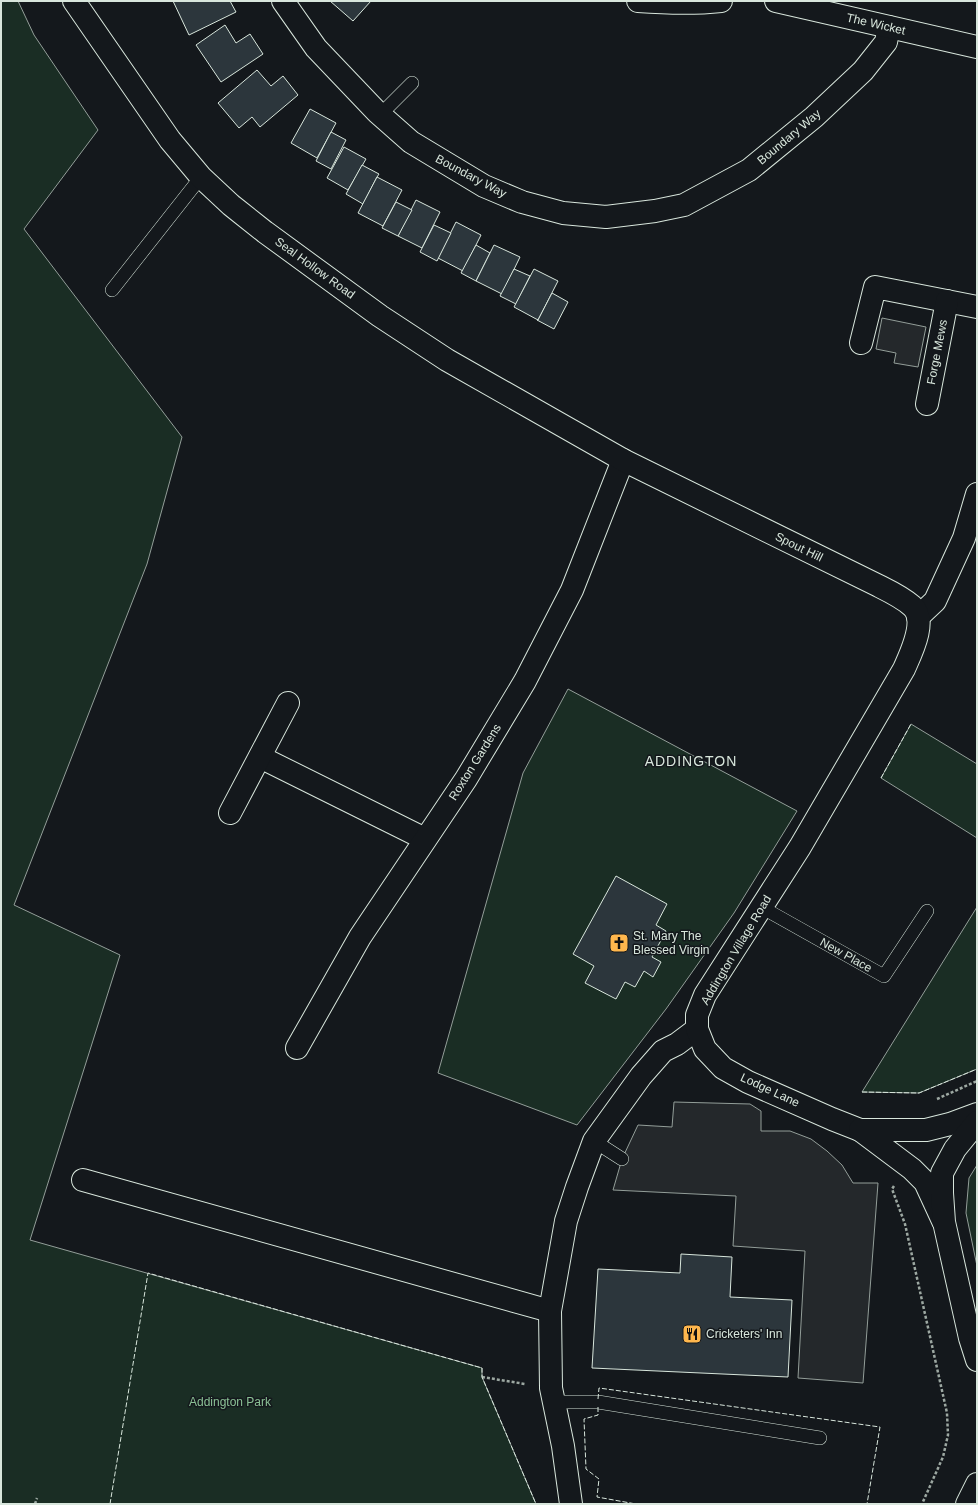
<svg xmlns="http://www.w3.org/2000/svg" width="978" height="1505" viewBox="0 0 978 1505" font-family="Arial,sans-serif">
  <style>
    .green { fill: #1a2d24; stroke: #939e99 }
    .parking { fill: #24282b; stroke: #939e99 }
    .building { fill: #2c363c; stroke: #d8e6dc }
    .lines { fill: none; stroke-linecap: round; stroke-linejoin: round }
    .lane-casing { stroke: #d8e6dc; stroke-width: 14 }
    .street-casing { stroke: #d8e6dc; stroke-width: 24 }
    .secondary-casing { stroke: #d8e6dc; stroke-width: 24 }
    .primary-casing { stroke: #d8e6dc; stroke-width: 24 }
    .path { stroke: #9da8a2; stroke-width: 2.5; stroke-dasharray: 3 2; stroke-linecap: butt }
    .lane { stroke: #14181c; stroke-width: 13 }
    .street { stroke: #14181c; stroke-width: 22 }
    .secondary { stroke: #14181c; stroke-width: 22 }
    .primary { stroke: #14181c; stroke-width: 22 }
    .fence { stroke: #d8e6dc; stroke-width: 1; stroke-dasharray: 5 2; stroke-linecap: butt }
    .labels { text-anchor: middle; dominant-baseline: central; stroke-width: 3; stroke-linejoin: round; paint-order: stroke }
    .street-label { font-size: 12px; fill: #d8e6dc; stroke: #14181c }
    .poi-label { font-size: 12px; fill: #d8e6dc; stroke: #14181c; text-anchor: start }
    .park-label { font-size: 12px; fill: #8ac095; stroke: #14181c }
    .quarter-label { font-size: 14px; letter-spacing: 1px; fill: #d8e6dc; stroke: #14181c }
  </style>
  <rect width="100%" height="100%" fill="#14181c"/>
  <g class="green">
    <polygon points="1,1 18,1 34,35 98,130 24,229 182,437 147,564 14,905 120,955 30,1240 482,1368 482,1377 536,1504 1,1504"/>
    <polygon points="568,689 797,811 734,913 666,1009 577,1125 438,1073 523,773"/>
    <polygon points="911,724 977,764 977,838 881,778"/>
    <polygon points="977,907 977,1069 919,1093 862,1092"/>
    <polygon points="977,1165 977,1266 966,1213 969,1178"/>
  </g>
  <g class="parking">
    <polygon points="882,318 926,327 918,367 894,363 896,353 876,349"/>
    <polygon points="674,1102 750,1104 761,1111 761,1131 790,1131 811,1139 827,1151 842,1165 853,1183 878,1183 863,1383 798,1378 805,1251 733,1246 736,1196 613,1190 622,1159 638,1125 672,1127"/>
  </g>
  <g class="building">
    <polygon points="173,1 230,1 236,12 189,35"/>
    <polygon points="330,1 371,1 353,21"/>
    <polygon points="225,25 236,43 250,34 263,54 221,82 196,45"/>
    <polygon points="257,70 271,86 283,76 298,95 260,127 252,117 239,128 218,103"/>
    <polygon points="310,109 336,123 317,158 291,143"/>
    <polygon points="331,132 346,140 331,169 316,161"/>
    <polygon points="344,147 366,159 348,190 327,178"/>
    <polygon points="362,165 379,174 377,177 363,204 346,194"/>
    <polygon points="377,177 402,190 383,226 358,213"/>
    <polygon points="416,200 440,212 422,248 398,236"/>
    <polygon points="396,202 412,210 398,236 382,228"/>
    <polygon points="456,222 481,235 463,271 438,258"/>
    <polygon points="434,225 451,233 437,261 420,252"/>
    <polygon points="476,245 490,253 476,281 461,273"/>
    <polygon points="494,245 520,257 502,294 476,281"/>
    <polygon points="514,269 530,276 516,304 500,296"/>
    <polygon points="534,269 558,281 538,320 514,307"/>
    <polygon points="552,293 568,302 554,329 537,320 538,320"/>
    <polygon points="616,876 667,904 656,925 666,931 652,957 661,962 653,977 644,971 635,987 625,982 616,999 585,983 594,966 573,954"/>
    <polygon points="681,1254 732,1257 730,1297 792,1300 788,1377 592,1368 598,1269 680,1273"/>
  </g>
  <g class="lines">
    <defs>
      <g id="lane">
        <polyline points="380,115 412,83"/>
        <polyline points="112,290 201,177"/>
        <polyline points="761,907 884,976 927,911"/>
        <polyline points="594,1141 622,1159"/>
        <polyline points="555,1402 598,1402 820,1438"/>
      </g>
      <g id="street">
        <polyline points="283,1 316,48 377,112 411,142 484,186 522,202 563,213 606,217 655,211 684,205 749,170 814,117 863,71 886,42 889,27"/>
        <path d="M638 1C666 3 693 4 721 1"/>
        <polyline points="776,1 977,47"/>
        <polyline points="861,343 875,287 977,307"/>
        <polyline points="927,404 947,301"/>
        <polyline points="918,617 935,601 964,538 977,494"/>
        <polyline points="260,757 425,839"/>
        <polyline points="230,813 288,703"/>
        <polyline points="297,1048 360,937 466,779 525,681 572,590 623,460"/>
        <polyline points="83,1180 550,1311"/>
        <polyline points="571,1504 563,1446 551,1388 550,1311 566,1221 577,1187 594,1141 641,1076 663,1051 677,1044 697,1029"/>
      </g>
      <g id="secondary">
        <path d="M74 1 170 140 201 177 231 205 265 232 380 316 447 360 623 460 877 585C889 591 902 597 912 606 928 620 911 653 904 669L800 847 705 995 697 1015V1029L705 1049 723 1068 748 1082 832 1119 860 1130 912 1169 925 1182 943 1221"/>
        <polyline points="860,1130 926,1130 950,1124 977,1114"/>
      </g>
      <g id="primary">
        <polyline points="977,1122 955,1149 942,1173 942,1193 944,1222 970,1338 977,1360"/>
        <polyline points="967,1504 977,1484"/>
      </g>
    </defs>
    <use href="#lane" class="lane-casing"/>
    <use href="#street" class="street-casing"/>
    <use href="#secondary" class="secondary-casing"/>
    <use href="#primary" class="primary-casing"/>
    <g class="path">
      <polyline points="937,1099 977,1081"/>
      <polyline points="894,1186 892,1189 905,1224 947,1413 948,1435 943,1457 922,1504"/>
      <polyline points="482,1377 525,1384"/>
      <polyline points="35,1504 37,1498"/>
    </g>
    <use href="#lane" class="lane"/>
    <use href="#street" class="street"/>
    <use href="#secondary" class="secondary"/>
    <use href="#primary" class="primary"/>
    <g class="fence">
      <polyline points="881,778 911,724"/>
      <polyline points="862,1092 919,1093 977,1069"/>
      <polyline points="598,1399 599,1388 880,1427 867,1504"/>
      <polyline points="598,1407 598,1415 584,1419 586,1469 599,1479 597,1497 636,1504"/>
      <polyline points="110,1504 148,1273 482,1368 482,1377 536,1504"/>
    </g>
  </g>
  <defs>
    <symbol id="church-square" viewBox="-11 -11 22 22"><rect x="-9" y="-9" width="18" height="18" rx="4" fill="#ffb74d" stroke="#14181c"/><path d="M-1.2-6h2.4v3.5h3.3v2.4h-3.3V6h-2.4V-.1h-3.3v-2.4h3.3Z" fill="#111"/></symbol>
    <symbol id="restaurant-square" viewBox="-11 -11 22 22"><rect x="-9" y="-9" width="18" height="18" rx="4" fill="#ffb74d" stroke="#14181c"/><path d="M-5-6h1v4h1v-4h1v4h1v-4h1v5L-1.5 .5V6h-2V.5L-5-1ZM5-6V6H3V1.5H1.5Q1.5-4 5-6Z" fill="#111"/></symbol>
  </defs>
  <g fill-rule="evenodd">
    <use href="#church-square" x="608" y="932" width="22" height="22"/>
    <use href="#restaurant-square" x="681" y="1323" width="22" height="22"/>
  </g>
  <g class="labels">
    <g class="street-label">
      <text transform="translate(876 24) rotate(13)">The Wicket</text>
      <text transform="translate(789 137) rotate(-40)">Boundary Way</text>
      <text transform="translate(471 176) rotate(28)">Boundary Way</text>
      <text transform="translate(315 268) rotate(36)">Seal Hollow Road</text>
      <text transform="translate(937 352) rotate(-79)">Forge Mews</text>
      <text transform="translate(799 547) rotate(26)">Spout Hill</text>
      <text transform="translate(475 762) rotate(-58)">Roxton Gardens</text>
      <text transform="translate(736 950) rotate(-59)">Addington Village Road</text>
      <text transform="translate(846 955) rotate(29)">New Place</text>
      <text transform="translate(770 1090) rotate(25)">Lodge Lane</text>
    </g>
    <g class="poi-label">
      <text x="633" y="936">St. Mary The<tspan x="633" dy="14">Blessed Virgin</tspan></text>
      <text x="706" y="1334">Cricketers' Inn</text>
    </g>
    <g class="park-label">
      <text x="230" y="1402">Addington Park</text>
    </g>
    <g class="quarter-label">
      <text x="691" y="761">ADDINGTON</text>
    </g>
  </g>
  <rect width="978" height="1505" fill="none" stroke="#d8e6dc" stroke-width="4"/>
</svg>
